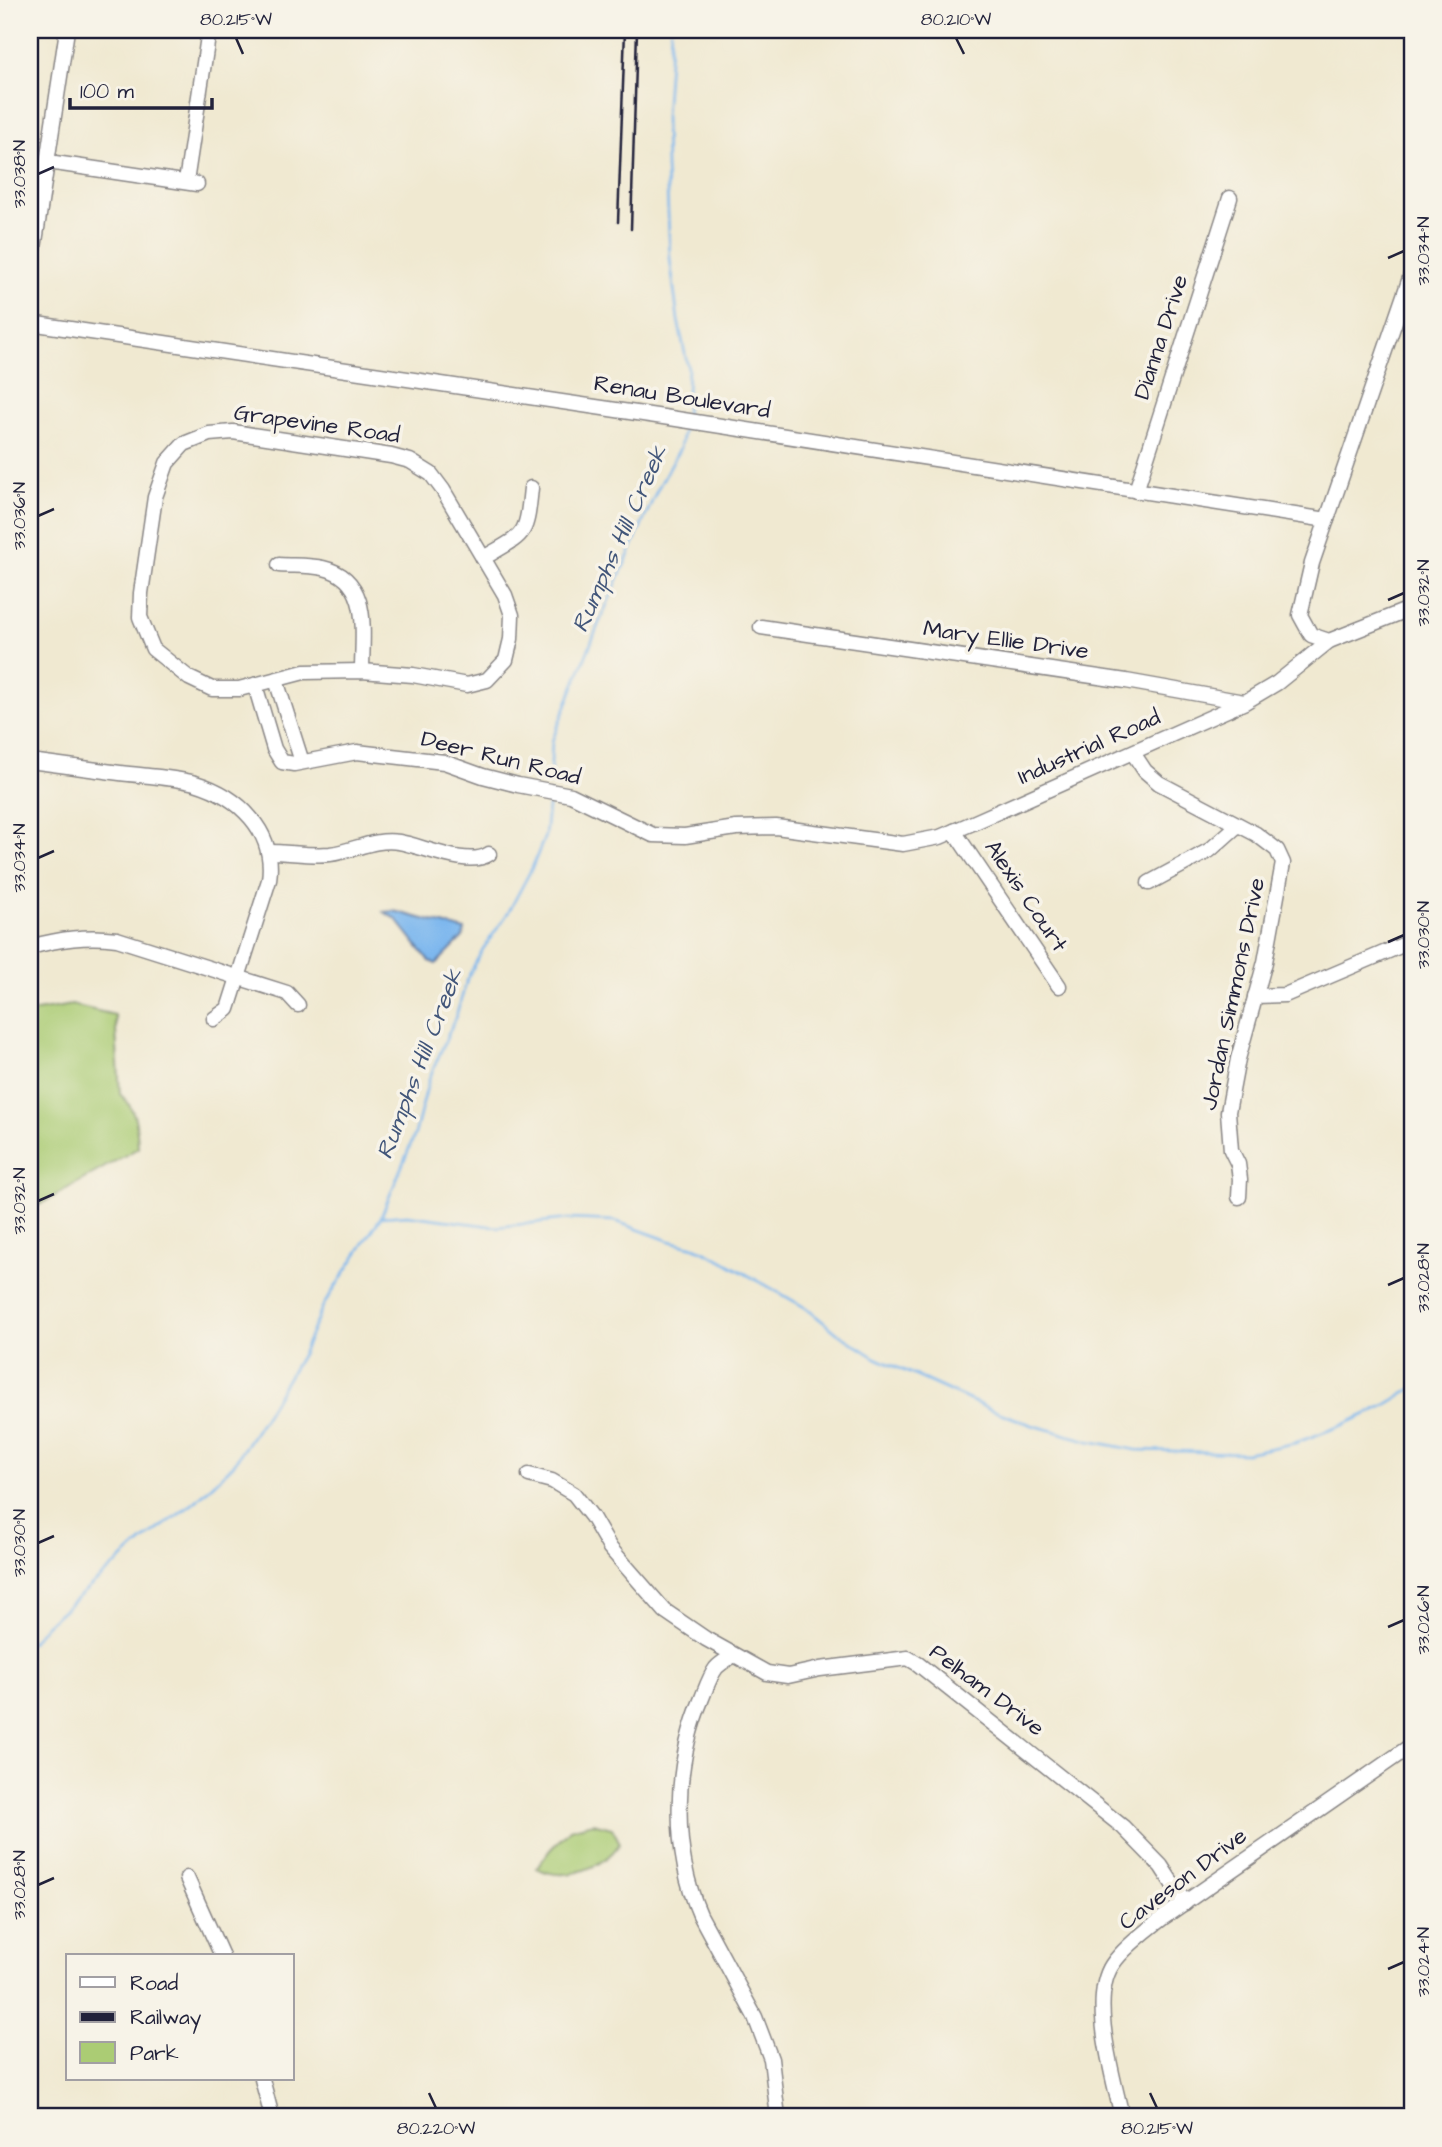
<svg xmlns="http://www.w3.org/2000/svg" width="1442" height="2147" viewBox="0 0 1442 2147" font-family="'Architects Daughter',sans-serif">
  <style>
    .green { fill: #abcc74; stroke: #667758; stroke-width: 2 }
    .water { fill: #7db7ee; stroke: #506c94; stroke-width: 2 }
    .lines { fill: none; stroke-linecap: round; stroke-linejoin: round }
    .stream { stroke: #7db7ee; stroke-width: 2.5 }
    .minor-casing { stroke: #898686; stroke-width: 17 }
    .minor { stroke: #fff; stroke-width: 14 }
    .rail { stroke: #22223b; stroke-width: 2.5 }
    .ticks { fill: none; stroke: #22223b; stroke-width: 2.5 }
    .labels { text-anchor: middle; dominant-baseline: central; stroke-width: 7; stroke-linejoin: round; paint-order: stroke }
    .street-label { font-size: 23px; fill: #22223b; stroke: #f7f3e8 }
    .water-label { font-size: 24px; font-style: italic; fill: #42567a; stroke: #f7f3e8 }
    .neatline { fill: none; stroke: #22223b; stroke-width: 2.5 }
    .ticks-label { font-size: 18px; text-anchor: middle; fill: #22223b }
  </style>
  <rect width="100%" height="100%" fill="#f7f3e8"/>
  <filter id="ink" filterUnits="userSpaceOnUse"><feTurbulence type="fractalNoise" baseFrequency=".0143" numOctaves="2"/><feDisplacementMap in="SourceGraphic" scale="14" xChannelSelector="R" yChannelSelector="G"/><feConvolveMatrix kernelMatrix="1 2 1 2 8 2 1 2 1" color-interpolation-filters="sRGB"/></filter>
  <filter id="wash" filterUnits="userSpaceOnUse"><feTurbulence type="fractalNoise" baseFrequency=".00686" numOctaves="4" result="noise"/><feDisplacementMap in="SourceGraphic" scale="28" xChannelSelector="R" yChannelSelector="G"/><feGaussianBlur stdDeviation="1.57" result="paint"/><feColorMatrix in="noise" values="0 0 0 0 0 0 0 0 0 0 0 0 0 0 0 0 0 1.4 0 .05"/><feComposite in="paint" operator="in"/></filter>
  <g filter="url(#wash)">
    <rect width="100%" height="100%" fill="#f0e9d1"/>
    <g class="green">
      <path d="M72 1005 115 1015 120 1094C137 1110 137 1126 138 1148L30 1210V1012Z"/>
      <path d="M593 1823 612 1828 620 1843C604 1868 564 1883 537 1868L550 1850 570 1829Z"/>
    </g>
    <polygon class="water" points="394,911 465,930 463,937 436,964 429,961 396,919 384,912"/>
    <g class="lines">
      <g class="stream">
        <polyline points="671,30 665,117 666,167 670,258 678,320 688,368 686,416"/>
        <polyline points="550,784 552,741 599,623 657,490 680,448 684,426"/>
        <polyline points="381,1217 407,1215 497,1227 568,1219 615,1221 670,1241 695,1247 716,1257 806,1308 837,1333 876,1358 987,1408 1032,1425 1089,1441 1136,1450 1246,1453 1295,1443 1343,1425 1384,1406 1412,1389"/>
        <polyline points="30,1643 47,1624 143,1541 195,1502 233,1465 265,1416 302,1354 323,1306 381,1217 415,1134 429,1079 456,1016 468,977 483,949 508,913 532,868 545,836 549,798"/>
      </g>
    </g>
  </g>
  <g filter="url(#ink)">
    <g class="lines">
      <defs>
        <g id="minor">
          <polyline points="48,162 197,184"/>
          <polyline points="186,182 209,30"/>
          <polyline points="1412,272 1312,563 1300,615 1311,635 1329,641 1412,608"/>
          <polyline points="30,275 67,30"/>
          <polyline points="30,323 670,418 1327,520"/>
          <polygon points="233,432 391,456 410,461 431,474 443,490 505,595 512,615 511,639 506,660 487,680 467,685 413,675 362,671 304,672 239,689 212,689 189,678 153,649 140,617 141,593 155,497 167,463 184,444 209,434"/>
          <polyline points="1136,491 1230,198"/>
          <path d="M483 558C526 533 526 538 531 488"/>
          <path d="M279 565C293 566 310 565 323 568 372 579 362 633 362 671"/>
          <polyline points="761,627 1126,681 1244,702"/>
          <polyline points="276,680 302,762"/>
          <polyline points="255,685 274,749 282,762 294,764 357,752 444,762 483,776 518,785 571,795 653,835 685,836 736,828 776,827 903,844 940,837 975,822 1245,702 1277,683 1329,641"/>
          <polyline points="1133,753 1145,771 1159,783 1256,834 1277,850 1283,863 1265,962 1238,1059 1228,1112 1231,1150 1238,1164 1240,1179 1239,1197"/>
          <path d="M30 761C60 765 90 769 120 773 145 776 171 777 195 783 239 796 276 832 269 880L228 1009 214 1019"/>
          <polyline points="954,831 1059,986"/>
          <path d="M269 852C289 852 310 856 330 854 354 851 374 838 399 842 423 846 468 868 489 854"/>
          <polyline points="1149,883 1210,850 1238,825"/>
          <path d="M30 947C60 939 86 935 117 939L287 993 298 1005"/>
          <polyline points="1255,996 1285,995 1412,941"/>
          <polyline points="529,1475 552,1481 574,1494 592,1517 610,1548 665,1611 706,1639 767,1673 788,1676 820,1669 908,1658 918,1664 1123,1827 1161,1866 1185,1903"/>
          <path d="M734 1655C728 1659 720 1663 716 1668 710 1676 706 1688 702 1698 674 1764 671 1849 700 1915L755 2017 771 2059 778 2117"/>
          <polyline points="187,1878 222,1956"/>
          <polyline points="262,2079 272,2117"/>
          <path d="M1122 2117C1114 2079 1089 2000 1112 1965 1123 1948 1148 1929 1164 1917L1412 1745"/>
        </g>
      </defs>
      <use href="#minor" class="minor-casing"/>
      <use href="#minor" class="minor"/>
      <g class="rail">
        <polyline points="618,222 625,30"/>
        <polyline points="631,229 637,30"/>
      </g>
    </g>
  </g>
  <path class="ticks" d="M236 38 243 54M956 38 964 54M38 174 54 167M1388 258 1404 251M38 516 54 509M1388 600 1404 593M38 858 54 851M1388 942 1404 935M38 1201 54 1194M1388 1285 1404 1278M38 1543 54 1536M1388 1627 1404 1620M38 1885 54 1878M1388 1969 1404 1962M429 2093 436 2108M1150 2093 1157 2108"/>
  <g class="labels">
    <g class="street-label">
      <text transform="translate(1161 337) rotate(-72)">Dianna Drive</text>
      <text transform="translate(682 397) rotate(9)">Renau Boulevard</text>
      <text transform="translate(317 424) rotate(8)">Grapevine Road</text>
      <text transform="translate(1006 640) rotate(8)">Mary Ellie Drive</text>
      <text transform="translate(1089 747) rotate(-24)">Industrial Road</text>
      <text transform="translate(501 758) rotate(14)">Deer Run Road</text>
      <text transform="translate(1026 896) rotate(56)">Alexis Court</text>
      <text transform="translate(1233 994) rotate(-78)">Jordan Simmons Drive</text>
      <text transform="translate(987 1690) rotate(37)">Pelham Drive</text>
      <text transform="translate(1183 1879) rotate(-37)">Caveson Drive</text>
    </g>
    <g class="water-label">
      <text transform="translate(620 539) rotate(-66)">Rumphs Hill Creek</text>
      <text transform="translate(420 1064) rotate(-69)">Rumphs Hill Creek</text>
    </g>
  </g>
  <rect width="1442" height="2147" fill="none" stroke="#f7f3e8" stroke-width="77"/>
  <rect x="66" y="1954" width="228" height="126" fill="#f7f3e8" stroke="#a29fa3" stroke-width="2"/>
  <rect x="80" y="1977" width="35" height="10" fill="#ffffff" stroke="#a29fa3" stroke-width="2"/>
  <text x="130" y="1990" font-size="21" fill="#22223b">Road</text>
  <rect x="80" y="2012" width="35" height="10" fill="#22223b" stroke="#a29fa3" stroke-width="2"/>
  <text x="130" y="2024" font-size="21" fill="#22223b">Railway</text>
  <rect x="80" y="2042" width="35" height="21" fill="#abcc74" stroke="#a29fa3" stroke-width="2"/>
  <text x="130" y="2060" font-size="21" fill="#22223b">Park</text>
  <path d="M70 98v10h142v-10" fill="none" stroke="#22223b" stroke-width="3.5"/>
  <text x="80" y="98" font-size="21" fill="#22223b" stroke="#f7f3e8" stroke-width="5" paint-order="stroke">100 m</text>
  <rect x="38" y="38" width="1366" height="2070" class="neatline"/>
  <g class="ticks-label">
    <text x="236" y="25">80.215°W</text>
    <text x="956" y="25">80.210°W</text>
    <text transform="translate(19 174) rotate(-90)" y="6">33.038°N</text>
    <text transform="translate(1423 251) rotate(-90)" y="6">33.034°N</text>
    <text transform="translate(19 516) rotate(-90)" y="6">33.036°N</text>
    <text transform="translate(1423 593) rotate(-90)" y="6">33.032°N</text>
    <text transform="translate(19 858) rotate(-90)" y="6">33.034°N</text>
    <text transform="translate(1423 935) rotate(-90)" y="6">33.030°N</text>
    <text transform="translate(19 1201) rotate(-90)" y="6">33.032°N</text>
    <text transform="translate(1423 1278) rotate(-90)" y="6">33.028°N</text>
    <text transform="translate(19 1543) rotate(-90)" y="6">33.030°N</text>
    <text transform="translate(1423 1620) rotate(-90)" y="6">33.026°N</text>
    <text transform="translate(19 1885) rotate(-90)" y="6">33.028°N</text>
    <text transform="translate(1423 1962) rotate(-90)" y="6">33.024°N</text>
    <text x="436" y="2134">80.220°W</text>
    <text x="1157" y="2134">80.215°W</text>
  </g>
</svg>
